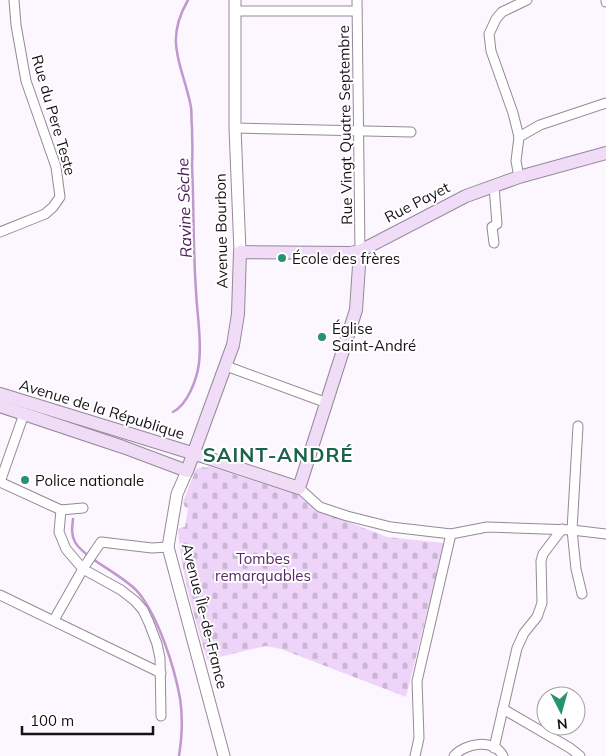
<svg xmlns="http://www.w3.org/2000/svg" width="606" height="756" viewBox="0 0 606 756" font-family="Mulish,sans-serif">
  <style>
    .cemetery { fill: url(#cemetery-stones) }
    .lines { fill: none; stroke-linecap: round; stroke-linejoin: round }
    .stream { stroke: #bf98cd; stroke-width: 2.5 }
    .minor-casing { stroke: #958999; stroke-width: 11 }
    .tertiary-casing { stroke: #958999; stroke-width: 13 }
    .secondary-casing { stroke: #958999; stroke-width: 14 }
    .minor { stroke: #fff; stroke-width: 9 }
    .tertiary { stroke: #fff; stroke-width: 11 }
    .secondary { stroke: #f0dcf7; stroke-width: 12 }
    .poi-dot { fill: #289170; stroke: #fff; stroke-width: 2 }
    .labels { text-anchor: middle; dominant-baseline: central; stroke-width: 4; stroke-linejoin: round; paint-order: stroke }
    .street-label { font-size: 15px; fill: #161117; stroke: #fff }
    .poi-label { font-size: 15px; fill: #161117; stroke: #fff; text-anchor: start }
    .park-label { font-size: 15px; fill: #582868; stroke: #fff }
    .water-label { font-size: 16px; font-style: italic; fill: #4b1b5a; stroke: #fff }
    .district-label { font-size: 20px; font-weight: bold; letter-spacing: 1px; fill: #1a624a; stroke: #fff }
  </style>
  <defs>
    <pattern id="cemetery-stones" width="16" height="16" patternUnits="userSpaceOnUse" patternTransform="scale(1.25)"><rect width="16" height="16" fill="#eed4f8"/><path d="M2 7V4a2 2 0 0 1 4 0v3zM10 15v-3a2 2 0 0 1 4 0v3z" fill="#cbb5d4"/></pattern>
  </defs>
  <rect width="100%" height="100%" fill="#fcf6fe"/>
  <path class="cemetery" d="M208 466 298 495 315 509 387 537 444 543 406 697 281 649 266 646 207 660C195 617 181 575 178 530L179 528 185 527 188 508 185 507 183 502 196 469 203 467 207 468Z"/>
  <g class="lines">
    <g class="stream">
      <path d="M173 412C188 404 197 379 199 363 202 339 197 315 196 291 193 249 194 207 192 165 193 152 192 140 192 127 191 120 192 114 191 107 183 65 163 43 188 0"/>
      <path d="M73 519C72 527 71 535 75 542 85 559 122 574 138 592 159 618 174 666 180 698 183 717 182 737 179 756"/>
    </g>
    <defs>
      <g id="minor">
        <polyline points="357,0 360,251"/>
        <polyline points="606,0 606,2"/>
        <polyline points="235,11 357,11"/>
        <polyline points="235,128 411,132"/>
        <polyline points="519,137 513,113 491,51 489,34 496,19 502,12 527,0"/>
        <polyline points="519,177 516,161 519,137 540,125 606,103"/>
        <polyline points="0,232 45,214 53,207 60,197 56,167 26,81 16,25 14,0"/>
        <polyline points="494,243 492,227 497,224 494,186"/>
        <polyline points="226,366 327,403"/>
        <polyline points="578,426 572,530 576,569 582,594"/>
        <polyline points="0,482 61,510 83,508"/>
        <polyline points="0,482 24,414"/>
        <polyline points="299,488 320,507 347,516 391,527 451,534 487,527 572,530 606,534"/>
        <polyline points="61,510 59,532 66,549 83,569 121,590 135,601 143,610 149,623 157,644 160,658 161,716"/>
        <polyline points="0,595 161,673"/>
        <polyline points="54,620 84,567 101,542 152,548 168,547"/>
        <polyline points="503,709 570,748 580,756"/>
        <polyline points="494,748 517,648 524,633 537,617 542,603 541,561 543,554 562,529"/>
        <polyline points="415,756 419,738 417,681 451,534"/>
        <path d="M454 756C465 743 494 738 503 756"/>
      </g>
      <g id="tertiary">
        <polyline points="235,0 235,128 240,252"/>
        <polyline points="187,471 177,494 168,547 224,756"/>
      </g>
      <g id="secondary">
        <polyline points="0,394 208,458 299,488 356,310 360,251"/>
        <polyline points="0,406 123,447 187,471 233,345 238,314 240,252 350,253 360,251 466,196 519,177 606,153"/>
      </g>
    </defs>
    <use href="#minor" class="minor-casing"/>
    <use href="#tertiary" class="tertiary-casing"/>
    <use href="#secondary" class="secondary-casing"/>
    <use href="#minor" class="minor"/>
    <use href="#tertiary" class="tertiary"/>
    <use href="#secondary" class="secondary"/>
  </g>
  <g class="poi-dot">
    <circle cx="282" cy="258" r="5"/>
    <circle cx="322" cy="337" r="5"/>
    <circle cx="25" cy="480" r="5"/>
  </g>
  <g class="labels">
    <g class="street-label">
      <text transform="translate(54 115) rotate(74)">Rue du Pere Teste</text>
      <text transform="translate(345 125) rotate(-91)">Rue Vingt Quatre Septembre</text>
      <text transform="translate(417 202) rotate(-27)">Rue Payet</text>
      <text transform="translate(221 231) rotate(-91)">Avenue Bourbon</text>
      <text transform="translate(102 409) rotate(17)">Avenue de la République</text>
      <text transform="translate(205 616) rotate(76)">Avenue Île-de-France</text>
    </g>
    <g class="poi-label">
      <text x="292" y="258">École des frères</text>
      <text x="332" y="328">Église<tspan x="332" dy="17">Saint-André</tspan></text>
      <text x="35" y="480">Police nationale</text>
    </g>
    <g class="park-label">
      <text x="263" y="558">Tombes<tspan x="263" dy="17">remarquables</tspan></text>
    </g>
    <g class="water-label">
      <text transform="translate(184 208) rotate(-92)">Ravine Sèche</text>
    </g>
    <g class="district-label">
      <text x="278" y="454">SAINT-ANDRÉ</text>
    </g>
  </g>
  <g transform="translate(561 711) rotate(174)"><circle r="24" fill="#ffffff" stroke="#a2a0a2"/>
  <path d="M0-4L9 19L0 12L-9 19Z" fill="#289170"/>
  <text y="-8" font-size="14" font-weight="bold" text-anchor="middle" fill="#161117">N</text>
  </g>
  <path d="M22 726v8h131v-8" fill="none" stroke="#161117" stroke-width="2.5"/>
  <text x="30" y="726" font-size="15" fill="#161117" stroke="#ffffff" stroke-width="4" paint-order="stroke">100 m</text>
</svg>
